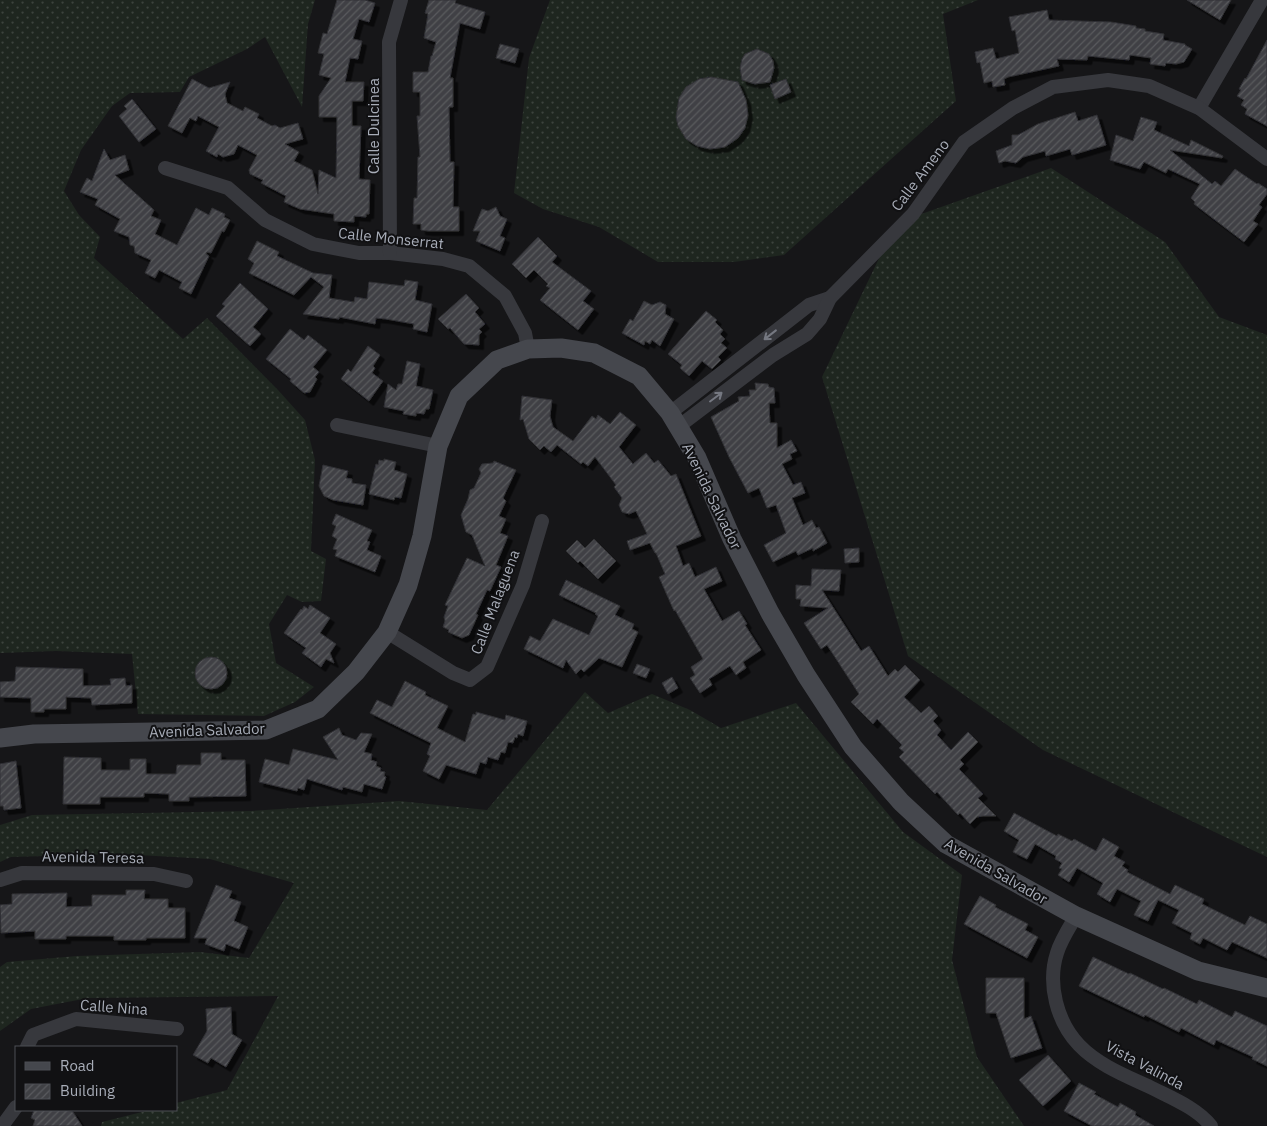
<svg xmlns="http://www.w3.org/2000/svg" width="1267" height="1126" viewBox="0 0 1267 1126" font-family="'IBM Plex Sans',sans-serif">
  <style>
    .grass { fill: url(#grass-dots) }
    .building { fill: url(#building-hatch); stroke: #303034; filter: url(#shadow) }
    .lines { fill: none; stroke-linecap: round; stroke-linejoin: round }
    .street { stroke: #37383d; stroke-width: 14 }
    .secondary { stroke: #45474d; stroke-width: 19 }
    .oneway { stroke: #757881 }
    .labels { text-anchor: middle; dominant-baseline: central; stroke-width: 4; stroke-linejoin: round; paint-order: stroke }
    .street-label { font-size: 15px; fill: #a8adb8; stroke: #111113 }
  </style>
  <defs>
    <pattern id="grass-dots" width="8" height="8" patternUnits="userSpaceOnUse" patternTransform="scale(1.25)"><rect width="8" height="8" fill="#1e261f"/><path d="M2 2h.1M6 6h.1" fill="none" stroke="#3c433d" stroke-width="1.8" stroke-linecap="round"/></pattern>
    <pattern id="building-hatch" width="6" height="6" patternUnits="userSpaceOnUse" patternTransform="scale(1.25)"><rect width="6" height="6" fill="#404145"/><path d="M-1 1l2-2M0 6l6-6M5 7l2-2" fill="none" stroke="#595a5e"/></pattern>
    <filter id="shadow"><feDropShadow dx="4.5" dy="4.5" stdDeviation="0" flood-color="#0009"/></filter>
  </defs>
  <rect width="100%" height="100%" fill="#161618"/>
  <g class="grass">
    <polygon points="0,0 315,0 308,24 302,107 265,37 247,49 189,77 180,92 130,93 112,106 81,150 64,191 79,215 100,237 94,258 183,339 207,318 278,390 305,420 315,460 311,551 326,559 321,601 302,602 287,595 269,624 276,663 314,687 295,702 264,716 138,714 132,654 56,651 0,653"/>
    <polygon points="550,0 978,0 943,14 956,101 784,255 734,262 658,262 599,227 543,209 514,193 529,58"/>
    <polygon points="1051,168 1165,242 1219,317 1267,335 1267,857 1043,750 908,656 822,377 896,223"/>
    <polygon points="585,692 608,713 652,694 690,710 721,728 796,703 903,832 962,875 952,960 977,1057 1024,1126 101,1126 102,1122 150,1110 176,1110 176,1103 227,1090 278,996 88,998 31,1009 0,1031 0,967 7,962 77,956 200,952 249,958 294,883 210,859 120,854 11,857 0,862 0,825 32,815 252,811 399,801 487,810"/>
  </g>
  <g class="building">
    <polygon points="337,0 365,0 375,3 369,22 359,19 353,39 362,41 358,59 350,58 345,82 364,82 363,101 352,101 352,126 361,126 359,179 370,180 369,214 366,214 366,217 354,216 354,222 334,221 334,214 300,209 284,202 286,196 261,183 263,180 250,174 249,170 257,155 238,145 234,154 223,157 218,154 217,157 206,151 219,127 198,116 196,121 190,118 182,133 168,126 192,79 209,88 230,82 225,94 227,103 243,111 245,107 259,114 257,118 272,126 275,125 280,128 298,123 303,139 285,144 299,152 294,161 312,170 318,194 319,170 336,178 337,117 319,117 319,96 331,78 319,75 324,54 318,53 323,33 327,34"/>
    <polygon points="429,0 456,0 455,3 485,12 480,29 460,23 450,78 453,78 453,107 449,107 450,162 454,162 453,207 459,207 459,231 428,231 421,230 421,224 413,224 414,198 417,198 418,157 420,157 417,116 420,116 420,92 413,92 413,72 428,72 431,56 432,56 436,42 424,38 428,14 425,13"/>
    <polygon points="1187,0 1231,0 1220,20"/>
    <polygon points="1047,10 1049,20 1111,22 1136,26 1136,28 1145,29 1145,31 1164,34 1163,40 1185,44 1185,45 1192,49 1184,62 1176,64 1166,63 1165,66 1150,64 1151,58 1130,55 1129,60 1088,56 1087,60 1057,59 1059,66 1008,77 1004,79 1005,85 993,87 992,81 984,83 980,62 977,63 975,52 993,48 996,59 1019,53 1015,30 1012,31 1009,17"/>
    <polygon points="1267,40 1267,126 1245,114 1247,109 1241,105 1244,100 1237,96 1241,90 1239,89 1245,78 1246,79"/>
    <polygon points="500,44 519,49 515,63 496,58"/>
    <polygon points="757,49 769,54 773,61 774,68 770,82 755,84 742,80 740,68 742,59 745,54"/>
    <polygon points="711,77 738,82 746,100 748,115 745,128 738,138 725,147 710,149 697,146 686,139 678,126 676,117 679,98 686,87 699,79"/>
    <polygon points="786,79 791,92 775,99 770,85"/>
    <polygon points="132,99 156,129 139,142 119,116 127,109 124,106"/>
    <polygon points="1075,112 1078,121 1097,115 1106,145 1072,155 1070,149 1046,156 1045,151 1023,157 1016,163 1005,161 999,163 996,151 1012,145 1012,135 1018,135 1038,124"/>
    <polygon points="1141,117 1157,122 1154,130 1189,146 1191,140 1223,156 1222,158 1170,150 1212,184 1215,181 1221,186 1235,169 1257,184 1258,183 1267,189 1267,194 1259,205 1262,207 1253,221 1258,224 1244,242 1194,204 1195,202 1191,198 1200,184 1168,169 1166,173 1144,162 1140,169 1110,160 1116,135 1133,141"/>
    <polygon points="104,149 110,160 125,155 129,170 115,175 154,210 151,216 161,220 155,234 177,245 196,208 209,215 212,208 225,214 224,217 230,220 224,232 222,231 211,253 207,252 206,254 209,256 191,294 179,288 182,282 159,270 155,278 145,273 151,260 135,253 134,246 130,245 129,237 114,231 120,219 95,205 98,199 80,192 87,178 92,181"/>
    <polygon points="496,207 500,216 507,219 500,236 505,238 500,251 476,241 480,231 473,231 482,209 488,211"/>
    <polygon points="538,237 557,256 552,262 591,291 583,301 594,309 578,330 540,300 550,288 546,286 548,284 534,270 526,278 512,264"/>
    <polygon points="257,241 279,252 277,256 313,273 332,275 329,298 354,302 355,297 367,299 369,282 404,286 405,280 418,282 415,300 432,304 427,332 413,329 414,324 386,319 376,318 375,324 339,317 339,319 303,314 324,287 311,277 294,295 249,273 254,263 248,259"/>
    <polygon points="240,283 268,309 253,327 261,334 250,346 216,316 225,306 222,304"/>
    <polygon points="466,294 479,308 475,312 485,324 479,329 482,332 479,335 479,345 464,344 450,328 448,329 438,319"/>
    <polygon points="644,301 652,305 660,302 666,305 665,314 674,319 660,346 652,340 650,344 645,341 644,345 622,333 630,319 633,321"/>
    <polygon points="706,311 717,320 715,322 723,330 720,334 725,339 721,343 727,348 718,357 721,360 712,369 702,361 689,376 680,368 682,365 668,354"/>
    <polygon points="290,329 304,340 308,335 327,350 313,367 319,372 315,377 317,379 310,392 304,393 290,381 291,379 266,359"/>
    <polygon points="368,346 380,355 373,366 375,368 372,373 383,381 369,401 341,379 348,369 351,372"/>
    <polygon points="407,361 420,364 416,386 433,390 429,409 426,409 424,414 416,413 416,416 403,414 404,411 384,407 388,384 396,390 398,384 402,384"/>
    <polygon points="755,383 768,384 769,387 774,388 775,403 769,403 770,423 777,423 777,448 791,440 797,451 790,454 792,459 782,464 793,485 801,482 805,493 792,498 803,525 812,520 816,528 819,527 827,543 813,551 813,548 798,555 796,551 773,562 764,545 786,533 776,505 767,508 759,488 748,493 729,457 711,417 739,401 738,397 750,396 749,390 756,390"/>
    <polygon points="522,396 552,400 550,416 553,427 573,441 592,416 596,419 598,415 610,424 620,412 636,425 619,447 633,464 646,453 654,463 658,460 671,476 676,474 701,536 676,546 683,566 689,563 695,577 716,567 722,581 704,589 722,621 739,611 747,624 745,625 761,650 743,662 746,668 736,675 730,666 709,679 712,685 700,693 690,678 695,675 691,667 703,659 675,610 674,611 659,577 665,574 656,553 655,553 650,543 630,550 627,541 647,534 636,511 629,514 622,512 619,505 622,498 614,487 616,485 595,457 588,466 583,462 581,464 557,445 551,452 544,446 540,450 529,439 523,419 520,420"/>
    <polygon points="384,459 396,462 394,470 407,474 401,498 395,497 394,500 369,494 376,464 378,465 379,460 384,461"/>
    <polygon points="494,461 516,470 503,498 506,501 499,516 506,519 500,533 508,536 496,565 501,567 490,591 487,590 476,614 478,615 469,635 462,638 448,632 449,630 443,627 445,621 444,617 448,606 445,605 467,558 485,566 472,535 466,532 461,515 468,499 470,490 474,488 481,473 479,469 482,464 493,463"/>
    <polygon points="323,465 348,471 346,478 352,479 352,483 366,485 363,505 333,500 324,496 319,486"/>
    <polygon points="336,514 372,530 367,541 370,542 367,550 381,556 375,572 335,556 337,550 333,549 337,539 332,536 336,526 332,524"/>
    <polygon points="594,539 616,561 598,579 580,561 578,563 566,551 577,540 585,548"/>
    <polygon points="859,548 859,562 845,563 844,549"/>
    <polygon points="812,569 841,570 839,591 822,590 861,651 869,646 888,676 895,669 898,672 905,665 920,680 904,697 921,713 929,706 938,716 933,721 941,730 937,735 951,750 968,732 978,742 960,760 964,764 959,769 983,794 978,798 996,816 983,816 977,817 970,824 960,813 958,815 937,792 935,794 899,757 904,752 899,748 902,745 877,719 873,724 851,702 859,694 827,645 821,649 804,623 828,608 800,606 801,599 796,599 796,585 811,586"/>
    <polygon points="566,580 620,606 615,615 634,624 632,629 638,632 622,667 599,658 584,672 581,669 576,674 566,660 563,668 524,649 530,636 540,641 553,619 589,635 598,616 595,614 596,613 559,595"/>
    <polygon points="310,605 330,618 320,633 336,644 330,653 334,663 326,659 321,667 302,653 306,648 284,633 301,609 302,610 304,606 308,609"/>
    <circle cx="211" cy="673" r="16"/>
    <polygon points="637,664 650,669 646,678 633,673"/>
    <polygon points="16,667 83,669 83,686 111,685 110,679 125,678 126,686 132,685 132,703 92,705 91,698 66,697 66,709 44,709 44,712 31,712 31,698 0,697 0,682 15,681"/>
    <polygon points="672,677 678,688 668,694 662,683"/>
    <polygon points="405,681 426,692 425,695 448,706 437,728 465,742 473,714 476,715 476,712 505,720 506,715 527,721 523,736 518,734 517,738 515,737 513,743 508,742 505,753 501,752 498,760 488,757 486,764 480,762 476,774 446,765 439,779 423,771 430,756 427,754 431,743 370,713 377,700 392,707"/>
    <polygon points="339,728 342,735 356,740 361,733 372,734 364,752 372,754 371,760 377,762 376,766 381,768 380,771 385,772 384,776 386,777 382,789 364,784 362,792 343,787 342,790 307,779 304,790 298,788 297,791 259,782 265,759 289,765 293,749 338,760 323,737"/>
    <polygon points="201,753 221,753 221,760 245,760 246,796 189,797 189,801 169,801 169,794 144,793 144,797 100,797 100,804 63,804 64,757 101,758 101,770 130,770 130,759 146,759 146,774 176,774 177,765 201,765"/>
    <polygon points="16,761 21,808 4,810 3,806 0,806 0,764"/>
    <polygon points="1014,813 1057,836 1058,834 1072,841 1074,839 1096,851 1103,838 1119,847 1114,856 1125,862 1122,866 1128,870 1127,872 1170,894 1175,885 1204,899 1202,904 1245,925 1250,916 1267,924 1267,958 1232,942 1227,950 1203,938 1200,944 1190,939 1192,933 1172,923 1179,910 1158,900 1148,921 1134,915 1141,901 1117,889 1110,902 1097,894 1103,883 1077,868 1069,882 1058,875 1062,869 1059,868 1062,863 1055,859 1056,856 1035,844 1027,859 1013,852 1019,840 1004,831"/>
    <polygon points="216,885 232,891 229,898 241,902 234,921 248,927 239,949 226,944 224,951 205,944 207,938 194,938"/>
    <polygon points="126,890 145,890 144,899 168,899 168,908 185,908 185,938 146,938 146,940 114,940 114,936 66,936 66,939 35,939 35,931 1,933 0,905 12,904 12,894 67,893 66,907 92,906 92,895 126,895"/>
    <polygon points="980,896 996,905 995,907 1028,924 1025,930 1038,937 1027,958 964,924"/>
    <polygon points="1093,957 1129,974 1130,973 1163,989 1164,988 1197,1004 1199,1000 1232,1017 1235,1011 1267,1026 1267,1066 1252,1059 1253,1057 1216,1040 1214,1045 1181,1028 1179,1032 1145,1015 1144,1017 1079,986"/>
    <polygon points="986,978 1024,978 1024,1019 1031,1016 1042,1048 1011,1058 996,1013 986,1013"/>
    <polygon points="231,1007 232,1034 242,1040 226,1067 211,1058 208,1063 193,1055 207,1031 206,1009"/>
    <polygon points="1048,1055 1071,1081 1043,1106 1019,1080"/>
    <polygon points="1079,1083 1096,1092 1094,1094 1118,1107 1120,1103 1136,1112 1135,1115 1154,1126 1092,1126 1064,1111"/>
    <polygon points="34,1110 65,1110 73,1112 82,1126 33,1126 35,1120 31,1118"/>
  </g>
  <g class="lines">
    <g class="street">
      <polyline points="1199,108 1262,0"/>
      <polyline points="165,168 228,188 265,220 313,244 359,253 390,253 443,259 469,266 505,296 525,333 528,349"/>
      <polyline points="390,253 389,42 401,0"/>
      <polyline points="670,413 809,305 830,298"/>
      <polyline points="337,425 438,446"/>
      <polyline points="678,427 773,355 807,334 820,319 830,298 913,214 964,142 1013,108 1053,87 1108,80 1149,86 1199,108 1267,159"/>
      <polyline points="387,632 453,673 470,680 487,667 523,585 542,521"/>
      <polyline points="0,880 22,873 154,874 186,881"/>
      <path d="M1076 916C1069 928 1061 940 1057 953 1047 984 1057 1022 1079 1045 1099 1066 1129 1077 1154 1089 1174 1099 1198 1109 1211 1126"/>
      <polyline points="27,1047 33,1035 76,1019 177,1029"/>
      <polyline points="2,1126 16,1107"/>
    </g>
    <polyline class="secondary" points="0,738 34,734 266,730 318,709 356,672 387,632 408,585 422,536 438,446 459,396 497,360 528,349 561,348 594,353 639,376 670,413 697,458 732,539 770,613 806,675 853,747 901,802 946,844 1076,916 1198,971 1267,988"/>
  </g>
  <defs><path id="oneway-shaft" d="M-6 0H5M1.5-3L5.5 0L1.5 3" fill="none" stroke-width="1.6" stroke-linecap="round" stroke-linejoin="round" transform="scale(1.25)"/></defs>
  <g class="oneway">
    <use href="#oneway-shaft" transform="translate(770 335) rotate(142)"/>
    <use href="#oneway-shaft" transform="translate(716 397) rotate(-37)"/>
  </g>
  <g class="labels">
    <g class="street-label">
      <text transform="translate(373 126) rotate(-90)">Calle Dulcinea</text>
      <text transform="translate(920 175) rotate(-53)">Calle Ameno</text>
      <text transform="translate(391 238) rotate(6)">Calle Monserrat</text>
      <text transform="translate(712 496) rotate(64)">Avenida Salvador</text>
      <text transform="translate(495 602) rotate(-69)">Calle Malaguena</text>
      <text transform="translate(207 730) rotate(-2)">Avenida Salvador</text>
      <text transform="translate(93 857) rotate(1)">Avenida Teresa</text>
      <text transform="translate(996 871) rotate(30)">Avenida Salvador</text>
      <text transform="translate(114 1007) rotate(4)">Calle Nina</text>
      <text transform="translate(1145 1065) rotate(28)">Vista Valinda</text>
    </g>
  </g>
  <rect x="15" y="1046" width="162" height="65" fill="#111113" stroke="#4d4f55"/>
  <rect x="25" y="1062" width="25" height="8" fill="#45474d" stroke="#4d4f55"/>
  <text x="60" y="1071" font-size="15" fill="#a8adb8">Road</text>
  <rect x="25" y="1084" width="25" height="15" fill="url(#building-hatch)" stroke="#4d4f55"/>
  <text x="60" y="1096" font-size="15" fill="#a8adb8">Building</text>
</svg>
